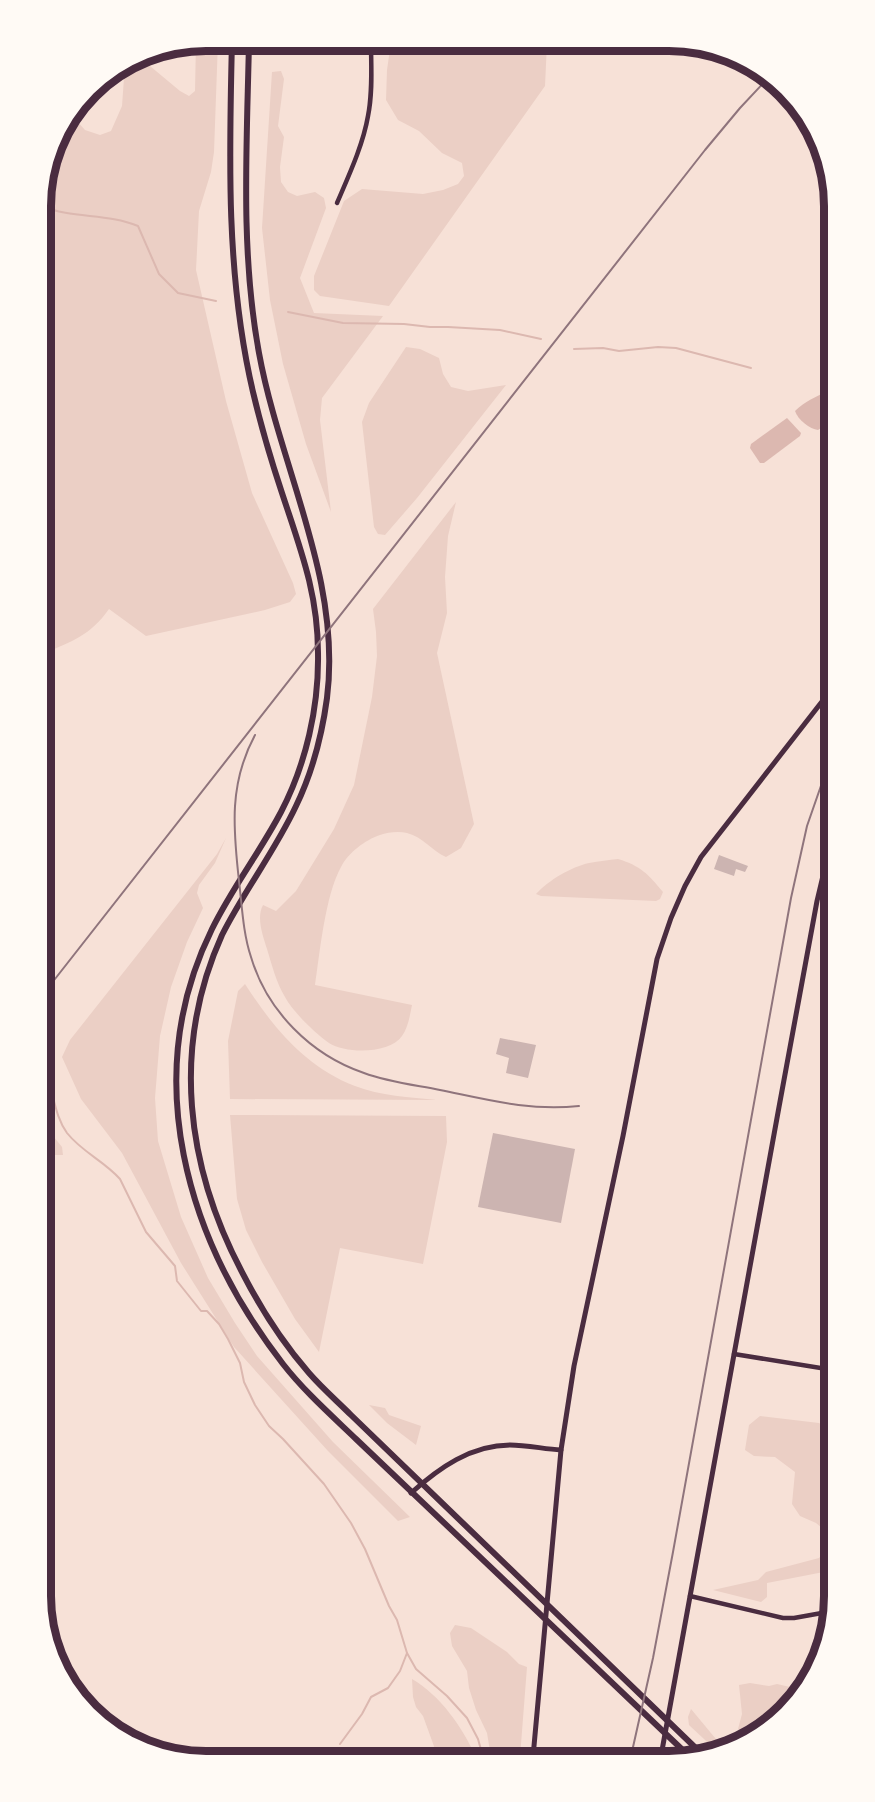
<svg xmlns="http://www.w3.org/2000/svg" width="875" height="1802" viewBox="0 0 875 1802" font-family="Manrope,sans-serif">
  <style>
    .green { fill: #ebcfc5 }
    .water { fill: #dcb8b0 }
    .lines { fill: none; stroke-linecap: round; stroke-linejoin: round }
    .stream { stroke: #dcb8b0; stroke-width: 2 }
    .building { fill: #ccb4b1 }
    .minor { stroke: #4a2c40; stroke-width: 4.5 }
    .tertiary { stroke: #4a2c40; stroke-width: 5 }
    .secondary { stroke: #4a2c40; stroke-width: 6 }
    .rail { stroke: #8f747c; stroke-width: 2 }
    .rim { fill: none; stroke: #4a2c40; stroke-width: 8 }
  </style>
  <rect width="100%" height="100%" fill="#f7e1d7"/>
  <g class="green">
    <path d="M206 41H218L214 152 211 172 199 211 196 270 226 401 252 493 293 583 296 594 290 602 265 610 146 636 109 609C90 636 72 641 43 654L42 184 58 132 76 109V120L85 130 100 135 111 131 122 106 125 64 138 56 180 91 189 96 195 91 196 42Z"/>
    <polygon points="391,42 547,43 545,86 389,306 320,296 314,290 314,276 344,201 362,189 423,194 443,190 458,184 464,176 462,163 442,153 419,131 398,120 386,100 387,70"/>
    <polygon points="281,71 284,79 278,126 284,137 280,167 281,182 288,192 297,196 315,192 324,198 326,208 300,278 314,313 383,316 322,398 320,420 331,512 306,444 283,364 270,300 262,228 272,72"/>
    <polygon points="406,347 420,349 439,358 443,374 451,387 468,391 506,385 417,498 385,535 378,534 374,527 362,422 369,403"/>
    <path d="M456 502 448 536 445 577 447 613 437 653 474 824 461 848 446 857C432 851 423 837 407 833 399 831 388 832 380 835 365 840 348 853 341 867 325 896 320 952 315 985L412 1005C410 1015 408 1028 402 1036 390 1054 346 1054 329 1043 315 1033 293 1012 285 997 276 982 272 965 267 949 263 936 256 918 263 905L276 911 296 891 334 829 354 785 372 697 377 656 376 632 373 609Z"/>
    <polygon points="226,838 215,863 199,885 197,893 203,908 187,942 171,987 160,1036 155,1098 158,1141 181,1217 208,1278 235,1323 257,1356 333,1442 410,1517 398,1521 328,1451 234,1347 181,1263 122,1153 81,1099 62,1057 70,1040 217,854"/>
    <path d="M618 859C641 866 648 874 663 892L660 899 656 901 541 896 536 894C549 880 571 867 589 863 599 861 609 860 618 859Z"/>
    <polygon points="827,980 832,980 832,1030 825,1029 820,1022"/>
    <path d="M245 984C272 1026 305 1067 355 1086 380 1096 410 1097 437 1100L230 1099 228 1041 238 991Z"/>
    <polygon points="230,1115 446,1116 447,1142 423,1264 340,1248 319,1352 295,1319 262,1262 246,1230 237,1199"/>
    <polygon points="45,1126 62,1147 63,1155 52,1155 45,1152"/>
    <polygon points="369,1405 385,1408 389,1415 421,1426 416,1445 387,1423"/>
    <polygon points="760,1416 819,1423 829,1430 833,1438 834,1474 827,1475 822,1491 829,1516 834,1518 834,1570 767,1583 767,1597 761,1602 713,1590 758,1580 766,1572 819,1558 830,1545 828,1533 816,1523 800,1516 792,1504 795,1472 775,1457 754,1456 745,1450 749,1425"/>
    <polygon points="455,1625 471,1628 507,1652 519,1664 527,1667 520,1757 490,1757 490,1751 487,1733 476,1710 469,1688 467,1671 452,1646 450,1633"/>
    <path d="M412 1679C441 1696 462 1727 476 1757H441L435 1749 423 1716 416 1707 413 1697Z"/>
    <path d="M750 1683 769 1686 777 1684 803 1690 801 1694C796 1697 791 1700 790 1707L761 1734 748 1740 738 1729 742 1714 739 1685Z"/>
    <polygon points="691,1709 725,1750 719,1753 689,1725 688,1717"/>
  </g>
  <g class="water">
    <path d="M828 391 830 422 818 430C810 429 798 420 795 411 804 402 817 396 828 391Z"/>
    <polygon points="787,418 801,433 800,436 764,463 760,463 750,448 751,444"/>
  </g>
  <g class="lines">
    <g class="stream">
      <path d="M42 206C72 219 107 213 138 226L159 274 178 293 216 301"/>
      <polyline points="288,312 343,323 404,324 430,327 448,327 500,330 541,339"/>
      <polyline points="574,349 603,348 619,351 658,347 676,348 751,368"/>
      <path d="M45 1072C54 1092 54 1115 67 1133 82 1152 104 1161 120 1179L146 1232 175 1266 177 1281 201 1311H207L219 1324 228 1339 240 1363 244 1382 255 1405 269 1426 283 1439 324 1484 351 1523 365 1549 389 1606 397 1620 407 1653 416 1669 447 1696 467 1718 478 1739 483 1757"/>
      <polyline points="340,1744 362,1714 371,1697 388,1688 400,1671 407,1653"/>
    </g>
  </g>
  <g class="building">
    <polygon points="719,855 748,866 745,872 736,869 734,876 714,869"/>
    <polygon points="500,1038 536,1045 528,1078 506,1073 509,1058 496,1054"/>
    <polygon points="493,1133 575,1149 561,1223 478,1207"/>
  </g>
  <g class="lines">
    <g class="minor">
      <path d="M337 203C349 175 363 145 368 116 373 91 371 66 371 42"/>
      <polyline points="734,1354 833,1370"/>
      <polyline points="690,1596 783,1618 794,1618 833,1611"/>
    </g>
    <g class="tertiary">
      <path d="M411 1493C439 1468 471 1445 510 1445 527 1445 544 1449 561 1450"/>
      <polyline points="661,1756 779,1107 817,901 831,842"/>
      <polyline points="533,1757 561,1450 574,1366 623,1136 657,959 671,918 685,886 701,857 831,690"/>
    </g>
    <g class="secondary">
      <path d="M232 41C229 158 226 277 253 392 261 426 271 460 282 493 300 548 318 593 318 653 319 707 306 764 281 812 260 852 232 888 212 929 139 1077 186 1239 283 1364 304 1391 331 1415 356 1439L689 1756"/>
      <path d="M249 41C247 145 240 250 259 353 280 468 342 579 327 698 322 735 312 773 296 806 275 851 244 891 222 935 171 1048 186 1167 243 1274 261 1309 283 1343 309 1373 322 1388 337 1401 351 1415L704 1756"/>
    </g>
    <g class="rail">
      <path d="M255 735C229 783 233 828 239 881 242 906 243 933 251 957 267 1011 311 1055 364 1073 388 1082 415 1085 440 1090 489 1100 528 1111 579 1106"/>
      <polyline points="44,993 705,150 740,108 769,77"/>
      <polyline points="631,1756 653,1658 673,1552 791,898 807,826 831,757"/>
    </g>
  </g>
  <path d="M0 0H875V1802H0ZM206 51H669A155 155 0 0 1 824 206V1596A155 155 0 0 1 669 1751H206A155 155 0 0 1 51 1596V206A155 155 0 0 1 206 51Z" fill="#fffaf5" fill-rule="evenodd"/>
  <path class="rim" d="M206 51H669A155 155 0 0 1 824 206V1596A155 155 0 0 1 669 1751H206A155 155 0 0 1 51 1596V206A155 155 0 0 1 206 51Z"/>
</svg>
